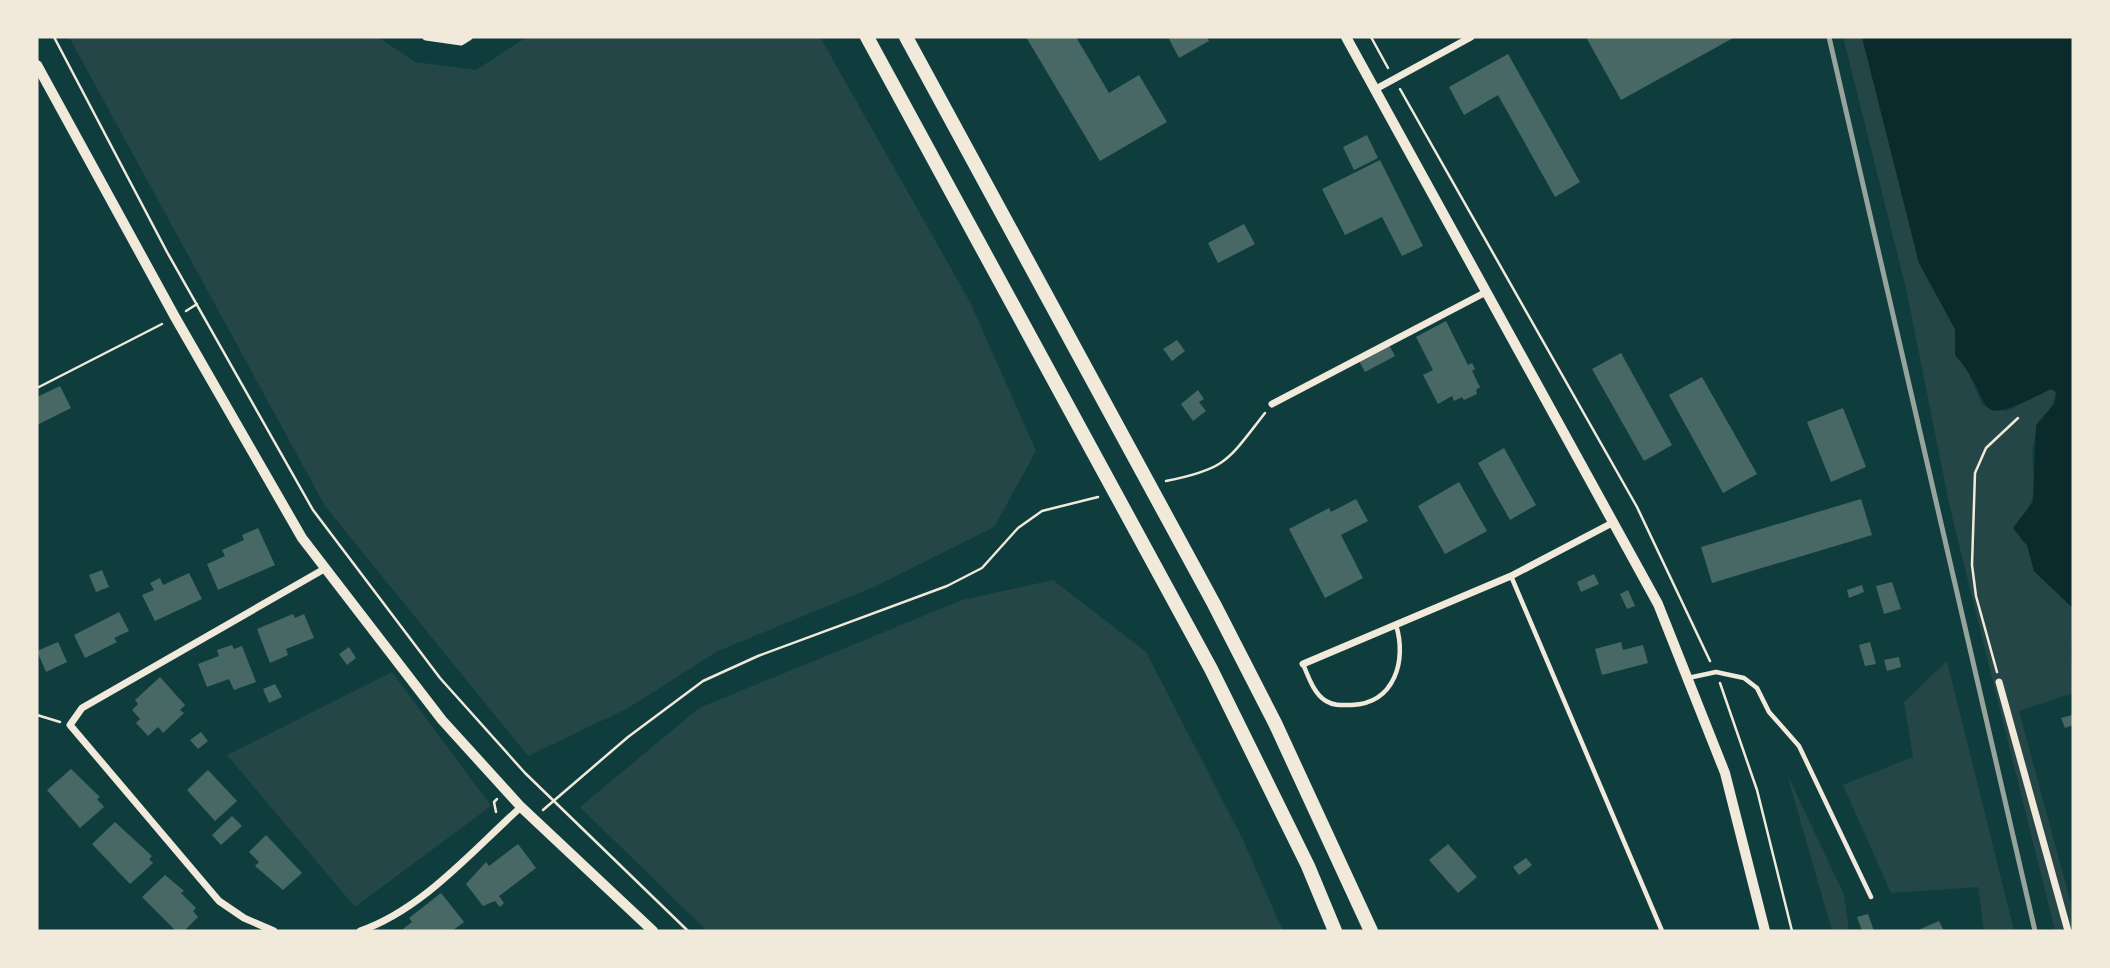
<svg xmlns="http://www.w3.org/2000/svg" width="2110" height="968" viewBox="0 0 2110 968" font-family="Raleway,sans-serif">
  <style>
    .green { fill: #244646 }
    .water { fill: #0a2a2b }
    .building { fill: #486865 }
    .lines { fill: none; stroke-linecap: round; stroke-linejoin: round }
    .path { stroke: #f1e9da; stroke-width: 2.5 }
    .service { stroke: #f1e9da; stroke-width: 4.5 }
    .minor { stroke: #f1e9da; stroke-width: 7 }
    .tertiary { stroke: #f1e9da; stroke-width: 10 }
    .trunk { stroke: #f1e9da; stroke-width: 14 }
    .rail { stroke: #97a49c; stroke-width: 5 }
  </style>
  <rect width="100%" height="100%" fill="#0f3d3e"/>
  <g class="green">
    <polygon points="69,37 378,37 415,62 476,70 527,37 820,37 970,302 1036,451 994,527 876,586 718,651 628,708 528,756 325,506"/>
    <path d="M1843 37H1862L1919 263 1955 329V355L1966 367 1983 406 2007 411 2051 389 2056 392C2054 409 2038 421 2034 442 2028 470 2045 498 2018 520L2020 539 2027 545 2034 571 2073 608 2071 655 2073 693 2019 711 2073 911V931H2055L1950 508 1907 293Z"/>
    <polygon points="1053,580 1146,652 1243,840 1283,931 707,931 580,807 699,708 962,600"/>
    <polygon points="1947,661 2014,931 1984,931 1978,887 1891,893 1843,785 1913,757 1904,702"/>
    <polygon points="392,672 491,806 355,907 227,755"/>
    <polygon points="1787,774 1844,895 1849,931 1832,931"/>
  </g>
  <path class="water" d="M1862 37H2073V608L2034 571 2027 545 2013 528 2033 502 2036 425 2055 403 2056 392 2051 389C1964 432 2001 406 1955 355V329L1919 263Z"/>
  <g class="building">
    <polygon points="1026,37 1076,37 1109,93 1139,75 1167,122 1100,161"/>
    <polygon points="1168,37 1207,37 1209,41 1179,58"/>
    <polygon points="1591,37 1735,37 1621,100 1587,39"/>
    <polygon points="1508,54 1580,182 1555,197 1498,95 1464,115 1449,87"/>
    <polygon points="1367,135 1378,158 1354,170 1343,147"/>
    <polygon points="1380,160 1423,246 1402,256 1382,217 1345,235 1322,189"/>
    <polygon points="1244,224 1255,244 1218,263 1208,243"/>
    <polygon points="1446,321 1468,365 1472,363 1475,369 1472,371 1480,387 1476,390 1477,394 1464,400 1462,397 1454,401 1452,396 1438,404 1423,375 1433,370 1416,337"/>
    <polygon points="1177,340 1185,351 1172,361 1163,349"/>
    <polygon points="1388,343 1395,356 1365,372 1358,359"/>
    <polygon points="1621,353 1672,445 1644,461 1592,369"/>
    <polygon points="1702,377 1757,474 1723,493 1669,395"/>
    <polygon points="60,386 71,408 37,425 37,397"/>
    <polygon points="1198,390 1204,399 1199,402 1206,411 1193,421 1181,404"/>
    <polygon points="1843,408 1866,467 1831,482 1807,422"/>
    <polygon points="1504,448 1536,505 1510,520 1478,463"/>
    <polygon points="1459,482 1487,531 1445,554 1418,506"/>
    <polygon points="1356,499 1368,521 1341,535 1363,578 1325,598 1289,529 1329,508 1331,512"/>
    <polygon points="1861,499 1872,535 1712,583 1701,547"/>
    <polygon points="258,528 275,565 218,590 207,564 225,556 222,550 244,540 242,535"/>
    <polygon points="102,570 109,587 96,592 89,575"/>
    <polygon points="189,573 202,599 155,621 142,595 154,590 150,583 160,578 163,585"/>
    <polygon points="1594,574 1599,584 1581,592 1577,582"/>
    <polygon points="1892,582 1901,609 1884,614 1876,586"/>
    <polygon points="1862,585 1864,592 1849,598 1847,590"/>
    <polygon points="1628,590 1635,606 1627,609 1620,594"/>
    <polygon points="119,612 129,631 114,638 117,642 85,658 74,635"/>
    <polygon points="293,614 295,618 304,614 314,638 286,649 288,655 270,663 257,629"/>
    <polygon points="58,642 67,662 46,672 37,651"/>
    <polygon points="1621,642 1623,650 1643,645 1648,663 1602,675 1595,649"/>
    <polygon points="1870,642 1876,664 1865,666 1859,645"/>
    <polygon points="232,645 234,649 242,646 256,682 234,690 229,679 207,687 198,664 219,656 217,650"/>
    <polygon points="349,647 356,658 347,665 339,654"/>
    <polygon points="1899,657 1901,667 1887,671 1884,660"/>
    <polygon points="160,677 185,705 180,710 184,713 163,733 158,727 148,736 136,723 140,719 132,710 138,704 135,700"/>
    <polygon points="275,684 282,697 269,703 263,689"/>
    <polygon points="2072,715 2073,725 2065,728 2061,718"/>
    <polygon points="201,732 208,741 198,749 190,740"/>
    <polygon points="71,769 100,797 97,799 104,807 80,828 47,790"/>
    <polygon points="208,770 237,801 215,821 187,790"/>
    <polygon points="232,816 242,826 221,845 212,835"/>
    <polygon points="115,822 152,856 149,859 153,863 130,884 92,844"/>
    <polygon points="266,835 302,873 283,890 255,866 259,862 249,852"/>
    <polygon points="518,844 536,868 499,896 504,903 500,907 495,901 483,906 466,884 486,862 489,866"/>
    <polygon points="1448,844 1477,877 1458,893 1429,860"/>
    <polygon points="1526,858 1532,865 1519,875 1513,867"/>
    <polygon points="165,875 184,891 181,893 196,908 193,911 198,917 184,931 176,931 142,897"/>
    <polygon points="441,893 464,922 452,931 404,931 403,929 412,922 409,918"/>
    <polygon points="1868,914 1874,931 1862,931 1857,917"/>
    <polygon points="1939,921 1944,931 1916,931"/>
  </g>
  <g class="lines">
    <g class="path">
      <polyline points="54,37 167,252 313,510 440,678 525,773 688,931"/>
      <polyline points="1371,37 1388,68"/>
      <polyline points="1400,89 1637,507 1710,661"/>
      <polyline points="186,311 197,304"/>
      <polyline points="37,388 162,324"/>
      <path d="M1166 481C1227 469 1228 460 1265 413"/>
      <polyline points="1997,672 1976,596 1972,565 1975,473 1986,448 2018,418"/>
      <polyline points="1720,683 1757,790 1792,931"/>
      <polyline points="37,715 60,722"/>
      <polyline points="543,810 628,737 703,681 758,656 947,586 982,568 1018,528 1042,511 1098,497"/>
      <polyline points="496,812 494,802 497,799"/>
    </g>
    <g class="service">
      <polyline points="1511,576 1662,931"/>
      <path d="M1303 664C1308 676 1314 694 1326 701 1334 706 1343 705 1352 705 1395 703 1407 660 1396 625"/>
      <polyline points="1688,678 1716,672 1744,678 1757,688 1769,712 1799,746 1871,897"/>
    </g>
    <g class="minor">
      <polyline points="426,37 461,42 469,37"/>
      <polyline points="1374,90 1471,37"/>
      <polyline points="1272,404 1486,292"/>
      <polyline points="1303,664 1511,576 1614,522"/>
      <polyline points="1999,682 2068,931"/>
      <polyline points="274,931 244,918 219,901 70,725 82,708 326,568"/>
      <path d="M360 931C422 910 472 851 521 807"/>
    </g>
    <g class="tertiary">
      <polyline points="1346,37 1658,604 1725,773 1765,931"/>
      <polyline points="37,65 175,317 302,538 442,720 521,807 653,931"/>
    </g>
    <g class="trunk">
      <polyline points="867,37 1211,669 1308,866 1335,931"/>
      <polyline points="906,37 1214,604 1275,723 1371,931"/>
    </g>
    <polyline class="rail" points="1829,37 2035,931"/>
  </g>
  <rect width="2110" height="968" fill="none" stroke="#f1e9da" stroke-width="77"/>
</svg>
